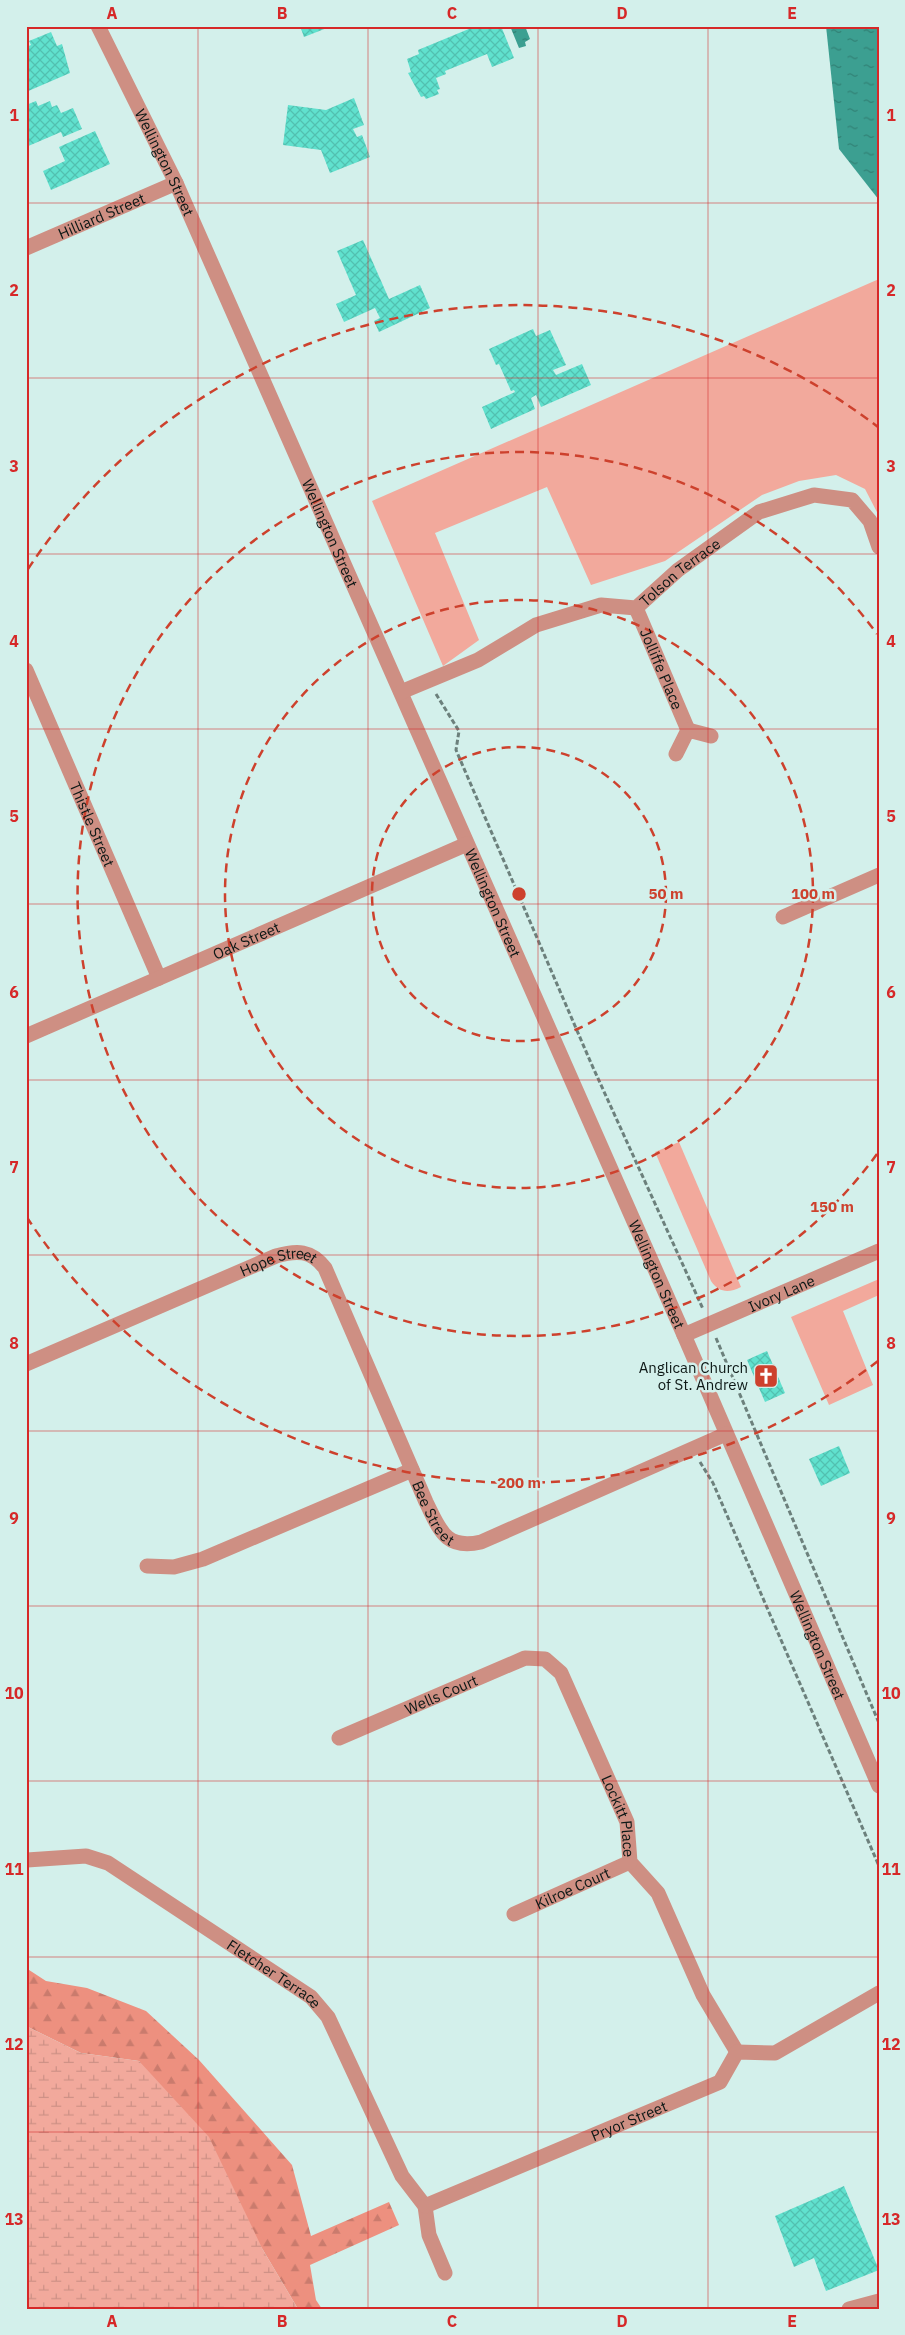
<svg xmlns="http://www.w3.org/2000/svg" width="905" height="2335" viewBox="0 0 905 2335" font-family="'IBM Plex Sans',sans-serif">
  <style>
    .forest { fill: url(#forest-firs) }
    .wetland { fill: url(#wetland-marsh) }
    .park { fill: #f2a99c }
    .water { fill: url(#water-ripples) }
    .building { fill: url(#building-cross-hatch) }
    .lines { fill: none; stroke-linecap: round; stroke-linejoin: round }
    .path { stroke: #6c807c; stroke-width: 3; stroke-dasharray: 5 2.5; stroke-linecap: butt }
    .minor { stroke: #ce8f83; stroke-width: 15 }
    .grid { fill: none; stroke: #d62828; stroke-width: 1; stroke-opacity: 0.55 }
    .ring { fill: none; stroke: #cd412d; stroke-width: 2.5; stroke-dasharray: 9 6 }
    .labels { text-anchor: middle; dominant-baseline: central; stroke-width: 5; stroke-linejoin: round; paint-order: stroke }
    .street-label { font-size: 15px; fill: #0d1816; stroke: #d3f0eb }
    .poi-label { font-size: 15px; fill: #0d1816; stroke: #d3f0eb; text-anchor: end }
    .centre { fill: #cd412d; stroke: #d3f0eb; stroke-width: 2.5 }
    .ring-label { font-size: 15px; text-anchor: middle; font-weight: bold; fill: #cd412d; stroke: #d3f0eb; stroke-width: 5; stroke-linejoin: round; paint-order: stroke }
    .neatline { fill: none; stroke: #d62828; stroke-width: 2 }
    .grid-label { font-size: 16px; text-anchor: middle; font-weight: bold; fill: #d62828 }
  </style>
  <defs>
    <pattern id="forest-firs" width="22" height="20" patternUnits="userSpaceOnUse" patternTransform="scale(1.25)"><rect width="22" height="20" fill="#ed907f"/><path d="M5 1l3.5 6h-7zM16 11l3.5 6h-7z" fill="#ca7b6d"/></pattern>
    <pattern id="wetland-marsh" width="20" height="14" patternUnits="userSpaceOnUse" patternTransform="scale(1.25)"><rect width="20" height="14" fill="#f2a99c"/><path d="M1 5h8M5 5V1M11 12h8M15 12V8" fill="none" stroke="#ce9186"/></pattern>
    <pattern id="water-ripples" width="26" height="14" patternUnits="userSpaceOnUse" patternTransform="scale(1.25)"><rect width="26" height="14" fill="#3c9f91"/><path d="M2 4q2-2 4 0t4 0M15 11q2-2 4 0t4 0" fill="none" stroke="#318175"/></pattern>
    <pattern id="building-cross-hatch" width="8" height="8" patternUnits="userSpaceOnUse" patternTransform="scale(1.25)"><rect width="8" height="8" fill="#60e1ce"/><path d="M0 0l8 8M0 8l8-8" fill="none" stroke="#52c0b0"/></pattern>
  </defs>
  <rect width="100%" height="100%" fill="#d3f0eb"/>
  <polygon class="forest" points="26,1968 46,1981 87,1988 146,2011 199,2060 292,2165 311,2236 389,2202 399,2225 310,2265 316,2300 322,2309 298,2309 263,2250 139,2061 81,2053 26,2026"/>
  <polygon class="wetland" points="26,2026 81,2053 139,2061 209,2137 263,2250 298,2309 26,2309"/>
  <g class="park">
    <polygon points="879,279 879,516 865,489 836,475 799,481 762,495 665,561 591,585 547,487 435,533 479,640 443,666 372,501"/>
    <path d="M679 1142 741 1287C729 1293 719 1293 711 1281L655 1152Z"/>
    <polygon points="879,1279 879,1295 843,1311 873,1385 829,1405 791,1317"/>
  </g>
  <g class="water">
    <polygon points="510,26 525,26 530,39 525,42 526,46 519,48"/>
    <polygon points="826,26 879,26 879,200 839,149"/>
  </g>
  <g class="building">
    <polygon points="300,26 332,26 304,37"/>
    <polygon points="476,26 501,26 514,58 492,67 487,54 445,71 446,74 436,78 440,89 437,90 439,94 426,99 424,96 421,97 408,73 411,72 407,59 419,54 418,50"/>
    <polygon points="51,32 57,46 62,44 70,73 26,92 26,47 31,45 29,41"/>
    <polygon points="354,98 364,125 353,129 357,137 362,135 370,157 330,173 321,150 283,145 288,105 326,110"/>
    <polygon points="36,101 38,106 50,101 52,107 57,105 61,113 73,108 82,129 63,137 61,132 26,147 26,105"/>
    <polygon points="95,131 110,164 51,190 43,171 65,161 59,147"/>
    <polygon points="363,240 389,299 420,285 430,308 379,332 374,321 380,318 375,308 344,322 336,304 356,295 337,251"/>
    <polygon points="533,329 536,336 550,330 566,365 553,370 556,375 582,364 591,385 541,407 536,395 531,398 535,409 491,429 482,407 515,392 514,390 511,391 499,364 496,365 489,349"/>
    <polygon points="767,1351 785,1393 765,1402 747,1360"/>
    <polygon points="839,1446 850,1473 821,1486 809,1459"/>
    <polygon points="844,2186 879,2270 826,2291 814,2258 794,2267 775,2216"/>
  </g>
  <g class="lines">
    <g class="path">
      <polyline points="436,694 459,731 456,750 591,1063 703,1309"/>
      <polyline points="716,1338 879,1723"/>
      <polyline points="700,1462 713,1483 879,1866"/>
    </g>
    <g class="minor">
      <path id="s1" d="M98 26 176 183 684 1335 879 1786"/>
      <path id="s2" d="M26 248 176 183"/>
      <path id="s3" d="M636 608 688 730"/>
      <path id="s4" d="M26 670 159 978"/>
      <path id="s5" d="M401 692 478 660 536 625 601 605 636 608 678 570 759 512 814 495 852 500 870 521 879 547"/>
      <polyline points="676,754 688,730 711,736"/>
      <polyline points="783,917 879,875"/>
      <path id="s6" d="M26 1036 467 844"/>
      <path id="s7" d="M684 1335 879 1251"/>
      <path id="s8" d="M26 1364 276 1256C297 1250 311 1250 325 1268L426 1502C440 1530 445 1550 481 1542L726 1434"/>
      <polyline points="147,1566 174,1567 203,1559 412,1470"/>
      <path id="s9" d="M339 1738 525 1658 545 1659 561 1673 627 1822 630 1862 658 1893 703 1995 737 2052"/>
      <path id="s10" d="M27 1860 86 1856 108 1863 311 1997 328 2017 402 2176 425 2206 429 2235 445 2273"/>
      <path id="s11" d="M514 1914 630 1862"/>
      <path id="s12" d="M425 2206 720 2082 737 2052 775 2053 879 1993"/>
      <polyline points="849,2309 879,2301"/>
    </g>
  </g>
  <path class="grid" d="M198 26V2309M368 26V2309M538 26V2309M708 26V2309M26 203H879M26 378H879M26 554H879M26 729H879M26 904H879M26 1080H879M26 1255H879M26 1431H879M26 1606H879M26 1781H879M26 1957H879M26 2132H879"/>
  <g class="ring">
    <circle cx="519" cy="894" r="147"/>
    <circle cx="519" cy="894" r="294"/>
    <path d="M877 1154A442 442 0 1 1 877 634"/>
    <path d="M878 1361A589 589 0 0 1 28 1219M28 569A589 589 0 0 1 878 427"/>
  </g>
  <defs>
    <symbol id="church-square" viewBox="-11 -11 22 22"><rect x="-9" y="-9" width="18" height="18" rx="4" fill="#cd412d" stroke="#d3f0eb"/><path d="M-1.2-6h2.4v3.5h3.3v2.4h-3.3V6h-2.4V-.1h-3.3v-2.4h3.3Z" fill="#fff"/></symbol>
  </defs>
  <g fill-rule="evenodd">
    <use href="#church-square" x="752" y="1362" width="28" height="28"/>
  </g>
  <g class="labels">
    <g class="street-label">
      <text stroke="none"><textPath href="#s1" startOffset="152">Wellington Street</textPath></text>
      <text stroke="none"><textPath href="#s2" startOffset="82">Hilliard Street</textPath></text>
      <text stroke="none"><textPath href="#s1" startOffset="558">Wellington Street</textPath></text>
      <text stroke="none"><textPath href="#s5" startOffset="311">Tolson Terrace</textPath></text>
      <text stroke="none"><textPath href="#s3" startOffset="66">Jolliffe Place</textPath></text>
      <text stroke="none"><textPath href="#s4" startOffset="168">Thistle Street</textPath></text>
      <text stroke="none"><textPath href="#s1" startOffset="962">Wellington Street</textPath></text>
      <text stroke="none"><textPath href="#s6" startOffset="240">Oak Street</textPath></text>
      <text stroke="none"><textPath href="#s8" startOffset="274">Hope Street</textPath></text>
      <text stroke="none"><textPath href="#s1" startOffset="1368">Wellington Street</textPath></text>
      <text stroke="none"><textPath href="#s7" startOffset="106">Ivory Lane</textPath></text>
      <text stroke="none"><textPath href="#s8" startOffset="595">Bee Street</textPath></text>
      <text stroke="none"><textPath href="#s1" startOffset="1772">Wellington Street</textPath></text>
      <text stroke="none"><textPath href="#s9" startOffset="111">Wells Court</textPath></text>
      <text stroke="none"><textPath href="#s9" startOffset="399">Lockitt Place</textPath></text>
      <text stroke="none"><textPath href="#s11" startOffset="64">Kilroe Court</textPath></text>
      <text stroke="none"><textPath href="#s10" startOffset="282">Fletcher Terrace</textPath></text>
      <text stroke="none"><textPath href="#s12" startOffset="221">Pryor Street</textPath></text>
    </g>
    <g class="poi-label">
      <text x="748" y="1367">Anglican Church<tspan x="748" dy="17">of St. Andrew</tspan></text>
    </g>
  </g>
  <circle cx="519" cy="894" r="8" class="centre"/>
  <g class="ring-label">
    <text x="666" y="899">50 m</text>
    <text x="813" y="899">100 m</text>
    <text x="832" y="1212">150 m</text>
    <text x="519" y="1488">200 m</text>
  </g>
  <rect width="905" height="2335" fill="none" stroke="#d3f0eb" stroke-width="55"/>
  <rect x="28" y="28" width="850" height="2280" class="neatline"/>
  <g class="grid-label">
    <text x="112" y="19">A</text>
    <text x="282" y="19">B</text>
    <text x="452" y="19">C</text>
    <text x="622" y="19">D</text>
    <text x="792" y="19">E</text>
    <text x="14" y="121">1</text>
    <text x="891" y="121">1</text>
    <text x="14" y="296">2</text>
    <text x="891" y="296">2</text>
    <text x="14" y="472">3</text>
    <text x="891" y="472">3</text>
    <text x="14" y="647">4</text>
    <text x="891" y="647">4</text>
    <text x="14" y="822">5</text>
    <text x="891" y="822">5</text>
    <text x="14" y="998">6</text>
    <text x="891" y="998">6</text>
    <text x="14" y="1173">7</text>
    <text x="891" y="1173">7</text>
    <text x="14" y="1349">8</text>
    <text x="891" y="1349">8</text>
    <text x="14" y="1524">9</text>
    <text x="891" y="1524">9</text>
    <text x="14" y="1699">10</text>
    <text x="891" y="1699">10</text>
    <text x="14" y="1875">11</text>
    <text x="891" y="1875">11</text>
    <text x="14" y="2050">12</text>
    <text x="891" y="2050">12</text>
    <text x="14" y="2225">13</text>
    <text x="891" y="2225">13</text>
    <text x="112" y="2327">A</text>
    <text x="282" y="2327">B</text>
    <text x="452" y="2327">C</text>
    <text x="622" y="2327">D</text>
    <text x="792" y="2327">E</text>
  </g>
</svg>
